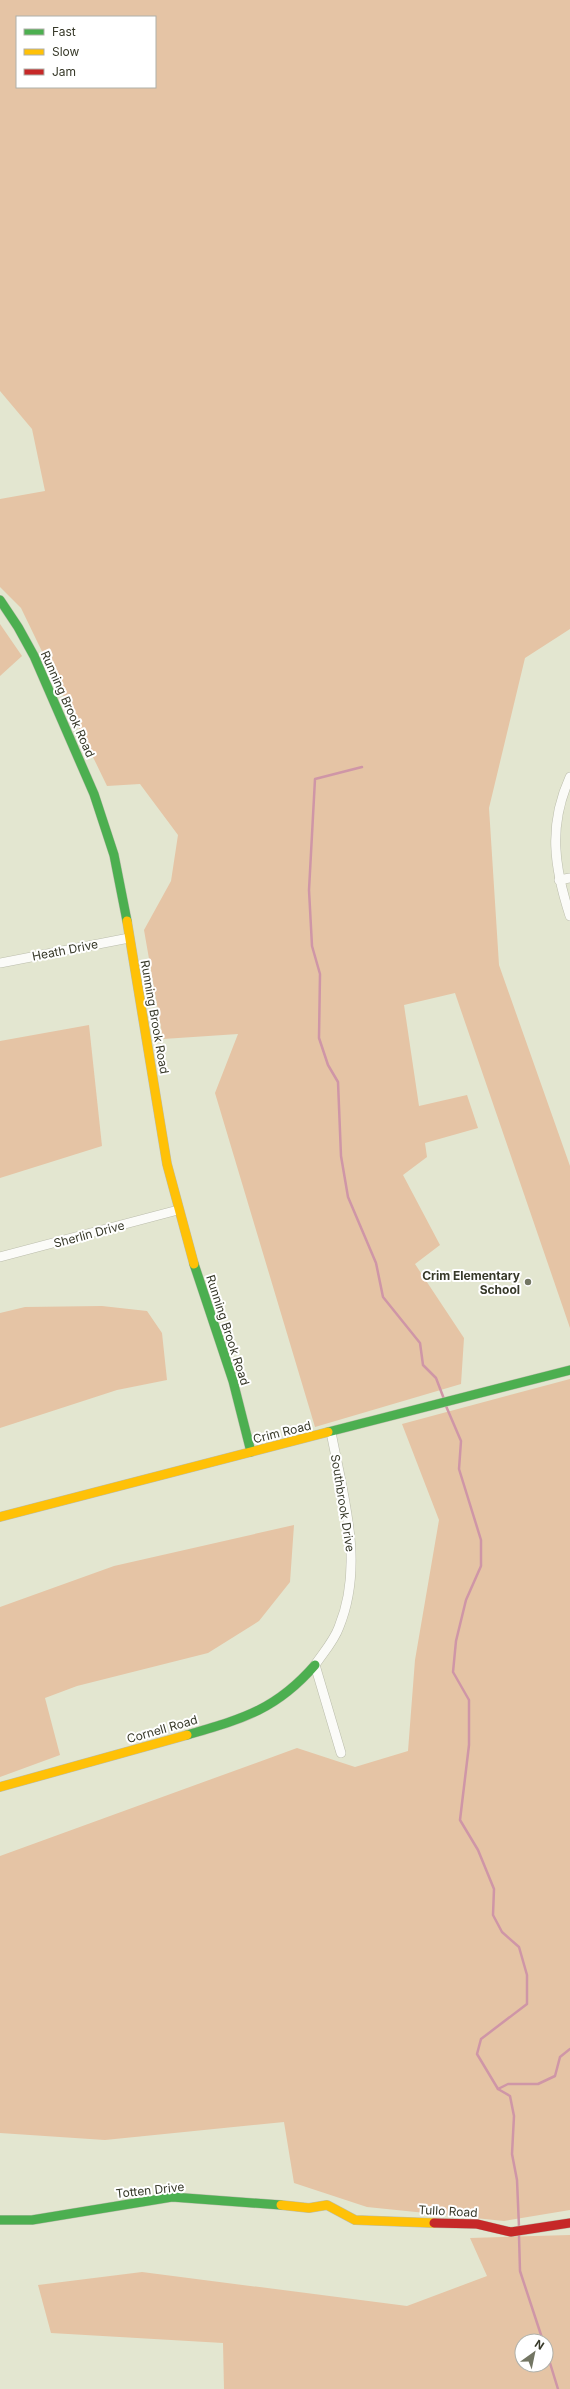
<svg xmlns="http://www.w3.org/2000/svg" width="570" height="2389" viewBox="0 0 570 2389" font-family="Inter,sans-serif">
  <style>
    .green { fill: #e5c4a5; fill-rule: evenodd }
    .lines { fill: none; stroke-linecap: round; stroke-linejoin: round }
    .stream { stroke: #cf96a7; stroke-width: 2.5 }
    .street-casing { stroke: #bbbdac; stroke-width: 10 }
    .fast-casing { stroke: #bbbdac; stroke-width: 10 }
    .slow-casing { stroke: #bbbdac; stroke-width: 10 }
    .jam-casing { stroke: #bbbdac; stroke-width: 10 }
    .street { stroke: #fbfbf8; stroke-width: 9 }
    .fast { stroke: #4caf50; stroke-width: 9 }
    .slow { stroke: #ffc107; stroke-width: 9 }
    .jam { stroke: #c62828; stroke-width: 9 }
    .poi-dot { fill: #737663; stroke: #fff; stroke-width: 1.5 }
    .labels { text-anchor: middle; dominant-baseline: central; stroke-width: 4; stroke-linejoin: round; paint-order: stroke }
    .street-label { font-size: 12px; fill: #373929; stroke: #fff }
    .poi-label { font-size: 12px; font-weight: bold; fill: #373929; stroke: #fff; text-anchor: end }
  </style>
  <rect width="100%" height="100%" fill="#e3e6d0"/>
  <g class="green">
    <path d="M0 0H570V629L525 658 489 808 499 965 570 1166V1328L455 993 404 1005 419 1106 467 1095 478 1128 425 1143 427 1157 403 1175 440 1245 415 1264 464 1338 461 1384 315 1427 215 1093 238 1034 163 1039 144 930 171 881 178 835 140 784 107 786 21 608 0 587V499L45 491 32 429 0 391ZM17 17H155V87H17Z"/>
    <polygon points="0,624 22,656 0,676"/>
    <polygon points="89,1025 102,1146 0,1178 0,1041"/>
    <polygon points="102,1306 147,1311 162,1333 167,1380 117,1390 0,1428 0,1313 25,1307"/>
    <polygon points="570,1379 570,2210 504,2221 367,2207 294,2183 284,2122 105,2140 0,2133 0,1856 297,1748 355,1767 408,1751 415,1660 439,1520 402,1424"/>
    <polygon points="294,1525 290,1582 259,1621 208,1653 77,1686 45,1698 60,1755 0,1777 0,1607 114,1566"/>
    <path d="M570 2235V2389H224L223 2343 51 2333 38 2285 142 2272 407 2306 487 2276 470 2238ZM522 2341H546V2365H522Z"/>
  </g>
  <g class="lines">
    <g class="stream">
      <polyline points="362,767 315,779 309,890 312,946 320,974 319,1038 328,1065 338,1082 341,1156 348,1197 376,1263 383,1297 420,1343 423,1365 436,1378 444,1399"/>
      <polyline points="446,1406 461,1441 459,1469 481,1540 481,1566 466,1600 456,1641 453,1672 469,1700 469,1745 460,1820 478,1850 494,1889 493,1915 502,1932 519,1947 527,1975 527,2004 481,2039 477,2054 498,2089 510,2096 514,2116 512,2154 517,2180 519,2227"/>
      <polyline points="498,2089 508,2084 538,2084 555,2076 560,2057 570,2049"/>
      <polyline points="519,2236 520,2271 543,2341"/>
      <polyline points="546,2350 558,2389"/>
    </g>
    <defs>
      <g id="street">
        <path d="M570 777C548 825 554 867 570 916"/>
        <polyline points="559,880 570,878"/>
        <polyline points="0,963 129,938"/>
        <polyline points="0,1257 178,1210"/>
        <path d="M331 1432C343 1496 365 1564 339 1627 334 1641 323 1653 315 1665L341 1753"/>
      </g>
      <g id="fast">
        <polyline points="0,600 18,627 34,656 94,794 114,855 127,921"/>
        <polyline points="194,1264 233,1381 251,1452"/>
        <polyline points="328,1432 570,1370"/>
        <path d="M187 1735C242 1719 276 1710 315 1665"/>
        <polyline points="0,2220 32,2220 172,2197 281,2205"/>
      </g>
      <g id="slow">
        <polyline points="127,921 167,1164 194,1264"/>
        <polyline points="0,1517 328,1432"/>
        <polyline points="0,1787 187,1735"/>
        <polyline points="281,2205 309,2208 327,2205 355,2220 434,2223"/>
      </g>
      <polyline id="jam" points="434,2223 477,2224 511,2232 570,2223"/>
    </defs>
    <use href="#street" class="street-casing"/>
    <use href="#fast" class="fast-casing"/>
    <use href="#slow" class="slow-casing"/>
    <use href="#jam" class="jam-casing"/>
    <use href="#street" class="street"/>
    <use href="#fast" class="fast"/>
    <use href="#slow" class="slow"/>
    <use href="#jam" class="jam"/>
  </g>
  <circle class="poi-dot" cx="528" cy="1282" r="4"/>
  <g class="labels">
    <g class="street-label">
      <text transform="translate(68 704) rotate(66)">Running Brook Road</text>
      <text transform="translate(65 950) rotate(-11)">Heath Drive</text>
      <text transform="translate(155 1017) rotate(80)">Running Brook Road</text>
      <text transform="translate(89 1234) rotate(-15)">Sherlin Drive</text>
      <text transform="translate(228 1330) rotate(72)">Running Brook Road</text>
      <text transform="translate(282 1432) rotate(-14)">Crim Road</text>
      <text transform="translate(343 1503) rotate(81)">Southbrook Drive</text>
      <text transform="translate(162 1729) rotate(-16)">Cornell Road</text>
      <text transform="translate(150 2190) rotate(-6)">Totten Drive</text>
      <text transform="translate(448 2211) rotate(3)">Tullo Road</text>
    </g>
    <g class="poi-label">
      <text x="520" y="1275">Crim Elementary<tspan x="520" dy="14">School</tspan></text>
    </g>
  </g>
  <rect x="16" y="16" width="140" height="72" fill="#ffffff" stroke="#afb0a9"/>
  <rect x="24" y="29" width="20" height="6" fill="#4caf50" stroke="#afb0a9"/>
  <text x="52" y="36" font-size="12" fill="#373929">Fast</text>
  <rect x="24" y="49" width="20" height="6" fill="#ffc107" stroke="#afb0a9"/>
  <text x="52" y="56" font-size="12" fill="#373929">Slow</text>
  <rect x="24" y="69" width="20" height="6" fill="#c62828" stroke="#afb0a9"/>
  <text x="52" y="76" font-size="12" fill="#373929">Jam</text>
  <g transform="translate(534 2353) rotate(33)"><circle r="19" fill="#ffffff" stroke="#afb0a9"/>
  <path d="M0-3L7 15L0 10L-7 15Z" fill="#737663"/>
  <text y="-6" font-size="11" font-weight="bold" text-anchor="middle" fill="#373929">N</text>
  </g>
</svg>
